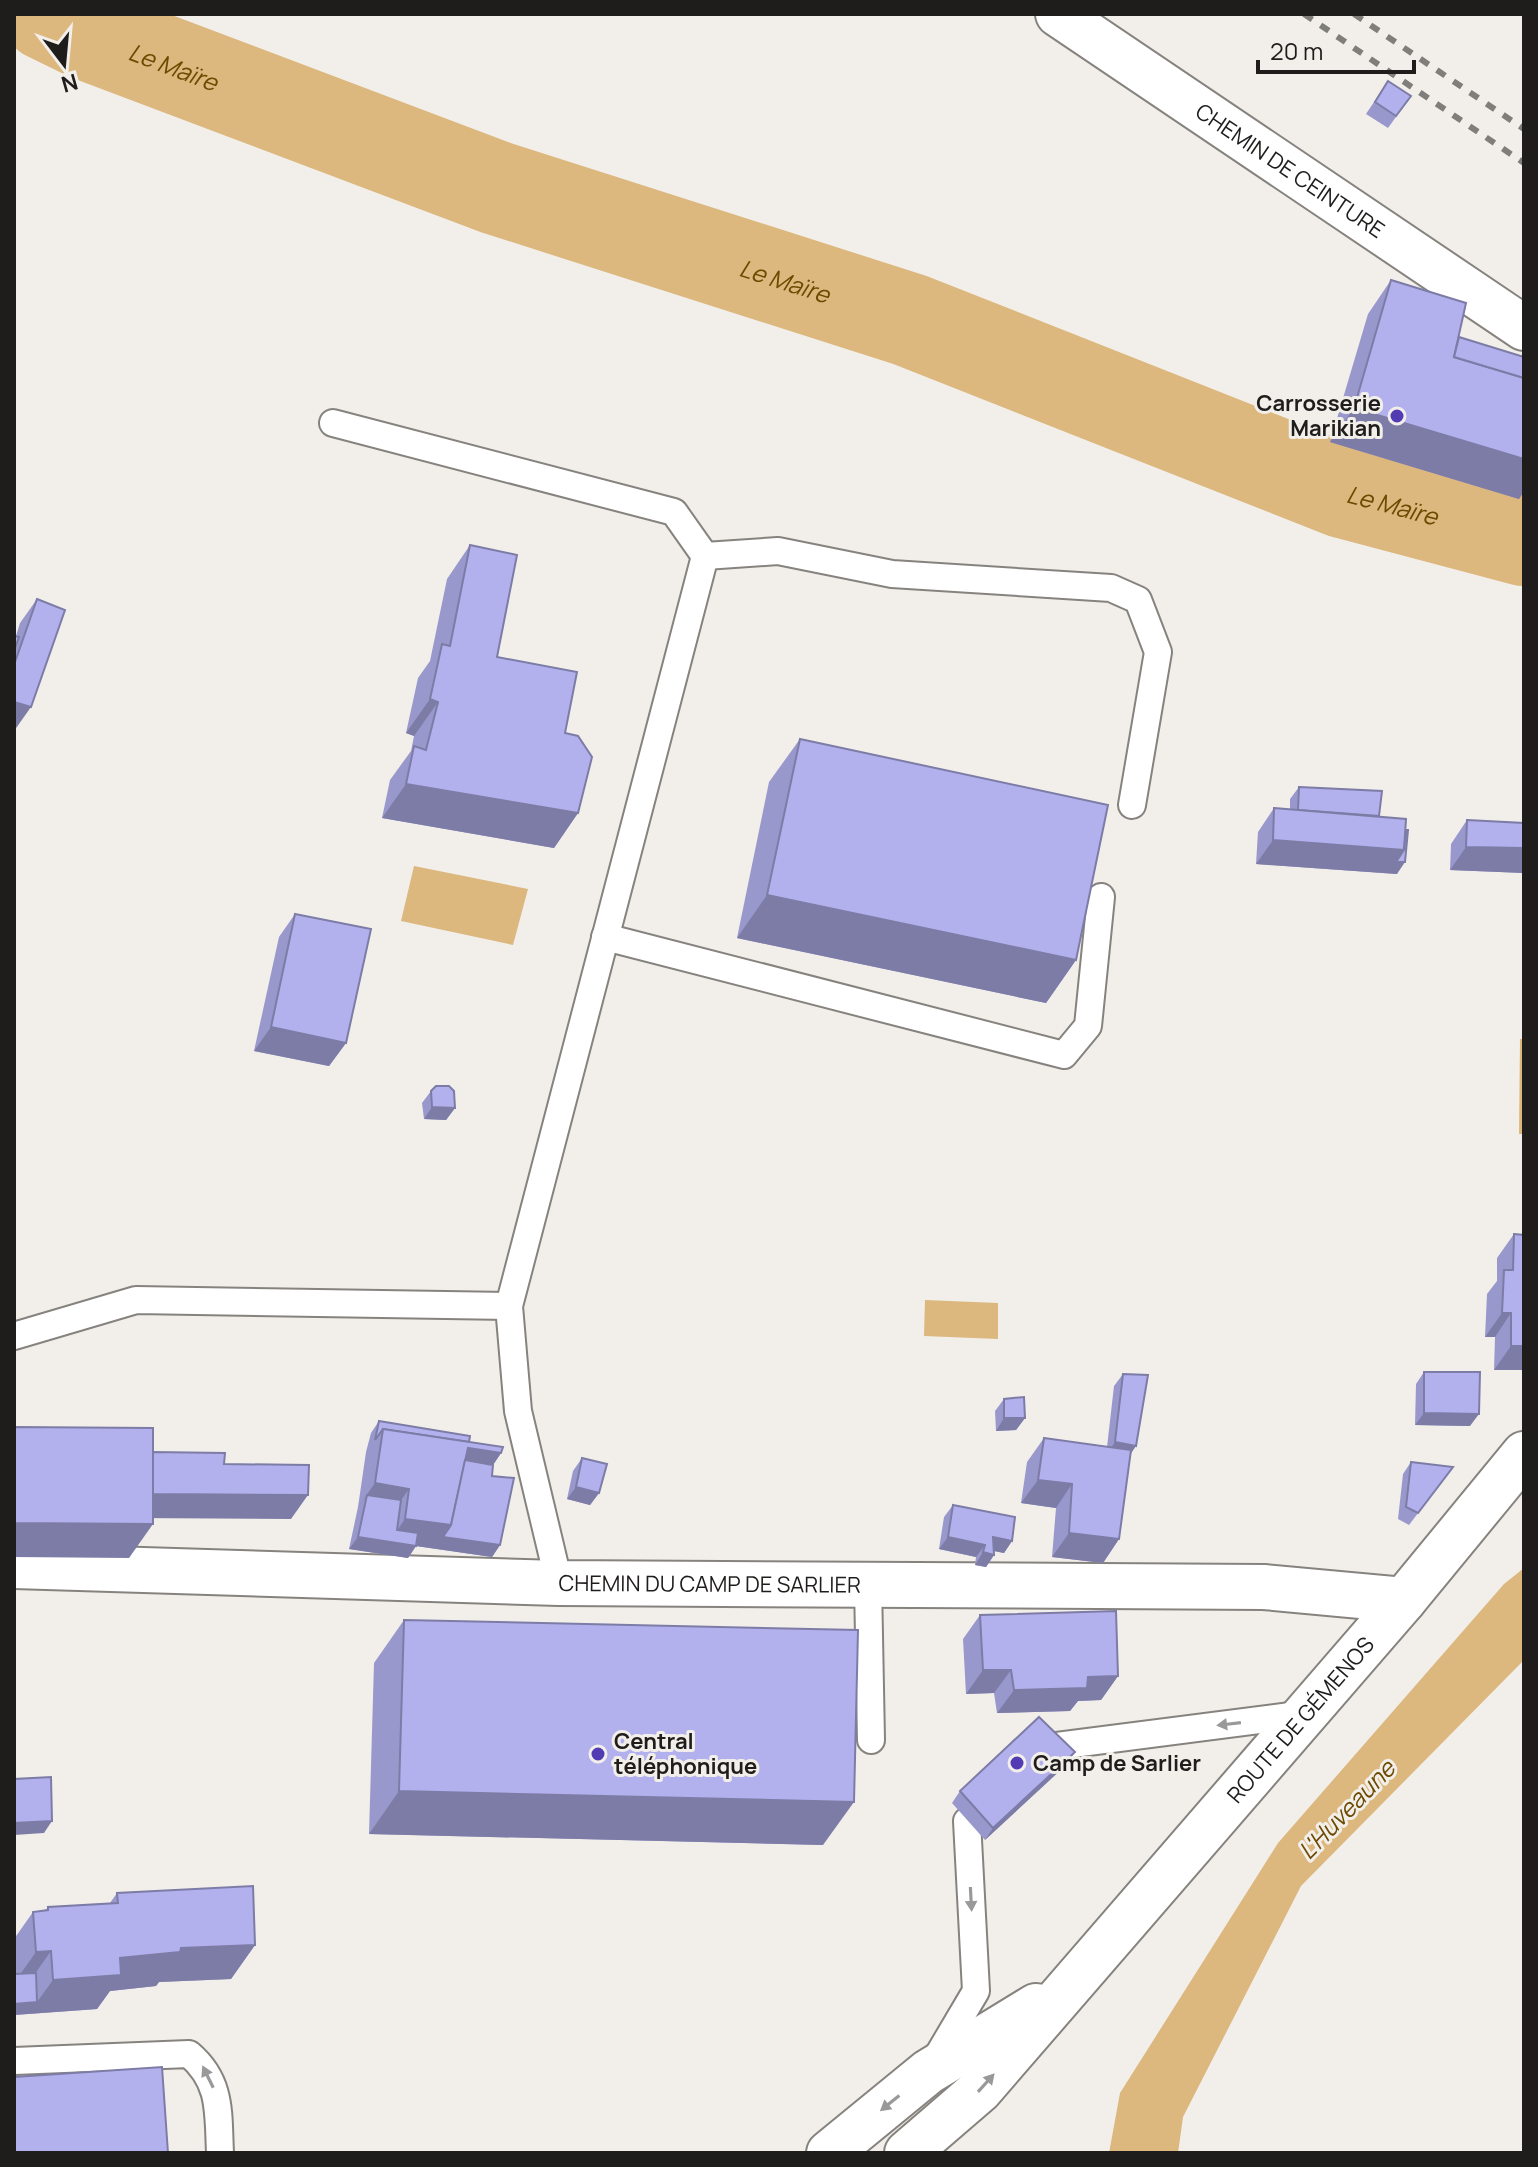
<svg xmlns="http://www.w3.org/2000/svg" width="1538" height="2167" viewBox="0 0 1538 2167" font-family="Manrope,sans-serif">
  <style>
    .water { fill: #dcb77e }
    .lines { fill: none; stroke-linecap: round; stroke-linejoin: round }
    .river { stroke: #dcb77e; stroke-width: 94 }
    .service-casing { stroke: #86837f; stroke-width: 30 }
    .minor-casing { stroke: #86837f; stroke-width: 48 }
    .secondary-casing { stroke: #86837f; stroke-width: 48 }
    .service { stroke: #fff; stroke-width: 26 }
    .minor { stroke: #fff; stroke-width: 44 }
    .secondary { stroke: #fff; stroke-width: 44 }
    .rail { stroke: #807e7b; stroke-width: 6; stroke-dasharray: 10 10; stroke-linecap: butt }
    .wall { fill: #9998cc }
    .shaded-wall { fill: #7d7ca6 }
    .building { fill: #b2b1ed; stroke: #7d7ca6; stroke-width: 2 }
    .oneway { fill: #9a9999 }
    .poi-dot { fill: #513cb3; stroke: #f2efea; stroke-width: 3 }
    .labels { text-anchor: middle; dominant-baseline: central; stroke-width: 6; stroke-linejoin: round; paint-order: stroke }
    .street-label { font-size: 22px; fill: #1f1d1c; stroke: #f2efea }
    .poi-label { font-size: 22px; font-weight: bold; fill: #1f1d1c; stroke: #f2efea; text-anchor: start }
    .water-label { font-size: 24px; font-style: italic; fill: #6d4a00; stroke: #f2efea }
  </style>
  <rect width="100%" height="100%" fill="#f2efea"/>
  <g class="water">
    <polygon points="414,866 528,889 513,945 401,921"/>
    <polygon points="1520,1039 1524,1039 1524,1134 1519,1134"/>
    <polygon points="925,1300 998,1303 998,1339 924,1336"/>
    <polygon points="1524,1568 1524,1660 1301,1886 1183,2117 1178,2153 1109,2153 1120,2093 1278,1843 1504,1584"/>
  </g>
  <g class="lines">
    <path class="river" id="s1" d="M48 14 89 34 497 188 910 320 1343 491 1524 539"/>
    <defs>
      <g id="service">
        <polyline points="333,423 674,512 705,556 509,1306 518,1411 559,1583"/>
        <polyline points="705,556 778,551 892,574 1111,588 1138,600 1158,652 1132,805"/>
        <polyline points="605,937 1064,1055 1088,1026 1101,897"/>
        <polyline points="14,1336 136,1300 509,1306"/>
        <polyline points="868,1584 871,1740"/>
        <polyline points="1049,1747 1306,1714"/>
        <path d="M14 2061 189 2054C222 2082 218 2113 220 2153"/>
        <polyline points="934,2062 976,1991 967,1821"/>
      </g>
      <g id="minor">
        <path id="s2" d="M14 1566 559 1583 1264 1587 1404 1600"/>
      </g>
      <g id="secondary">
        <path id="s3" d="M1058 14 1524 328"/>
        <polyline points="829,2153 928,2072 1036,2006"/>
        <path id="s4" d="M907 2153 980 2090 1404 1600 1524 1454"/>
      </g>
    </defs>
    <use href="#service" class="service-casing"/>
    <use href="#minor" class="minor-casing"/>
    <use href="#secondary" class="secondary-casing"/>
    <use href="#service" class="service"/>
    <use href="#minor" class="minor"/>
    <use href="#secondary" class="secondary"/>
    <g class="rail">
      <polyline points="1304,14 1524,163"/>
      <polyline points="1354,14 1524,129"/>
    </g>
  </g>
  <g class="wall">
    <polygon points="1388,81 1411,96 1388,128 1366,114"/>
    <polygon points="1391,280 1459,337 1524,357 1524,491 1519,499 1330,442 1368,314"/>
    <polygon points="470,545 497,657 565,733 578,813 554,848 382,818 390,780 411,751 414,736 406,733 418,678 430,661 447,579"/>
    <polygon points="37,599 14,731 14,636 16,636 20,623"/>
    <polygon points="800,739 1076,960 1046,1003 737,938 769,782"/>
    <polygon points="1299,787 1379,816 1397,874 1256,864 1258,832 1274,808 1290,809 1290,799"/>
    <polygon points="1467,820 1524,823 1524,873 1450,870 1451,844"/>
    <polygon points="295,914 346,1043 329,1066 254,1051 279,937"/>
    <polygon points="431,1091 455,1108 446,1120 424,1119 422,1103"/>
    <polygon points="1514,1234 1524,1370 1494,1370 1495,1337 1485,1337 1487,1294 1497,1281 1497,1258"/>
    <polygon points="1424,1372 1470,1426 1415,1425 1416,1384"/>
    <polygon points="1123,1374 1130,1456 1119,1539 1103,1563 1052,1557 1056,1508 1021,1503 1027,1462 1044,1438 1107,1447 1114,1386"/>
    <polygon points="1004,1399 1025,1418 1016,1430 996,1431 995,1411"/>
    <polygon points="379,1421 469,1442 501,1453 493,1465 492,1476 500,1545 492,1557 416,1546 408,1558 349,1549 358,1507 366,1452 371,1433"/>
    <polygon points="582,1458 599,1493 590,1505 567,1499 573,1471"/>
    <polygon points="1411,1462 1453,1467 1409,1525 1398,1519 1403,1474"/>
    <polygon points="953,1505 1012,1541 1004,1553 994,1551 994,1555 986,1567 975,1565 976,1557 939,1549 944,1517"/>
    <polygon points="980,1615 1118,1676 1101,1700 1078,1701 1070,1711 997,1713 994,1693 966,1694 963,1639"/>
    <polygon points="404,1620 823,1845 369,1834 374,1663"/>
    <polygon points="1066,1765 985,1840 952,1803 960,1791"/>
    <polygon points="117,1893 255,1945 231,1979 159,1982 156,1986 110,1991 97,2009 14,2015 14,1939 33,1912 45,1911 48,1907 110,1903"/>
  </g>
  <g class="shaded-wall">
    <polygon points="1354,408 1524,459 1524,491 1519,499 1330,442"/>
    <polygon points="430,699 438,702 414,736 406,733"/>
    <polygon points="14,702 31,707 14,731"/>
    <polygon points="406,784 578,813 554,848 382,818"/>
    <polygon points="1273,840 1404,850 1405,862 1397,874 1256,864"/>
    <polygon points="1466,847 1524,848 1524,873 1450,870"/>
    <polygon points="767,895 1076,960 1046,1003 737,938"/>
    <polygon points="271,1027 346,1043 329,1066 254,1051"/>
    <polygon points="432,1107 455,1108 446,1120 424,1119"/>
    <polygon points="1502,1313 1511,1313 1495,1337 1485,1337"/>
    <polygon points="1511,1346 1524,1346 1524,1370 1494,1370"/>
    <polygon points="1424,1413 1479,1414 1470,1426 1415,1425"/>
    <polygon points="1004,1418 1025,1418 1016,1430 996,1431"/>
    <polygon points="1115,1442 1136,1446 1128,1458 1106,1455"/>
    <polygon points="468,1448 501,1453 485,1477 457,1472"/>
    <polygon points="1038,1480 1072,1484 1056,1508 1021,1503"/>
    <polygon points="375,1483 409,1489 392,1513 367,1495 358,1507"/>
    <polygon points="576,1487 599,1493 590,1505 567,1499"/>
    <polygon points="145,1494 308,1495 291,1519 129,1518"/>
    <polygon points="405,1519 451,1525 500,1545 492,1557 416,1546 408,1558 349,1549 358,1537 389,1542"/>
    <polygon points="14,1523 153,1524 129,1558 14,1557"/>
    <polygon points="1069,1533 1119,1539 1103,1563 1052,1557"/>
    <polygon points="948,1537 985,1545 976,1557 939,1549"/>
    <polygon points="993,1537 1012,1541 1004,1553 984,1549"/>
    <polygon points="983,1552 994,1555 986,1567 975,1565"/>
    <polygon points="983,1670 1011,1670 994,1693 966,1694"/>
    <polygon points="1118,1676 1101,1700 1078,1701 1070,1711 997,1713 1014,1690 1088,1677"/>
    <polygon points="1075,1752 1066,1765 985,1840 993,1828"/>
    <polygon points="399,1791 854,1802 823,1845 369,1834"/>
    <polygon points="52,1821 44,1833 14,1835 14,1823"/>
    <polygon points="255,1945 231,1979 159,1982 156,1986 110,1991 97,2009 14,2015 14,2004 37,2002 53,1980 120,1958 181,1948"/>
    <polygon points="51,1951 27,1985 14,1983 36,1952"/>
  </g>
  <g class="building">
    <polygon points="1388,81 1411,96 1396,116 1375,102"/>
    <polygon points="1391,280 1466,303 1454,357 1524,378 1524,459 1354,408"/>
    <polygon points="1459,337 1524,357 1524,378 1454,357"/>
    <polygon points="470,545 517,555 497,657 577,672 565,733 578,736 592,757 578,813 406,784 414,746 426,750 438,702 430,699 442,644 450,646"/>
    <polygon points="37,599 65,610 31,707 14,702 14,665"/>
    <polygon points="14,636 19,637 14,651"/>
    <polygon points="800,739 1108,805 1076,960 767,895"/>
    <polygon points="1299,787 1382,791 1379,816 1298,810"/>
    <polygon points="1274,808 1406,819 1404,850 1273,840"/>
    <polygon points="1467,820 1524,823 1524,848 1466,847"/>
    <polygon points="1406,830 1408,830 1405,862 1396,862 1404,850"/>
    <polygon points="295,914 371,929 346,1043 271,1027"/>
    <polygon points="436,1086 449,1086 454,1091 455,1108 432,1107 431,1091"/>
    <polygon points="1514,1234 1524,1235 1524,1346 1511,1346 1511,1313 1502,1313 1504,1270 1513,1270"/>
    <polygon points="1424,1372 1480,1372 1479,1414 1424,1413"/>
    <polygon points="1123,1374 1148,1375 1136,1446 1115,1442"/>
    <polygon points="1024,1397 1025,1418 1004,1418 1004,1399"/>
    <polygon points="379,1421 470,1436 469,1442 383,1429 375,1440"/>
    <polygon points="14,1427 153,1428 153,1524 14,1523"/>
    <polygon points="383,1429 503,1447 501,1453 468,1448 451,1525 405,1519 409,1489 375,1483"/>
    <polygon points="1044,1438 1131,1450 1119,1539 1069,1533 1072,1484 1038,1480"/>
    <polygon points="153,1452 225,1453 224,1464 309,1465 308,1495 153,1494"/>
    <polygon points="582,1458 607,1464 599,1493 576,1487"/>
    <polygon points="465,1460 493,1465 492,1476 514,1478 500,1545 443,1537 451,1525"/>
    <polygon points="1411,1462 1453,1467 1418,1513 1406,1507"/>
    <polygon points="367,1495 401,1500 397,1530 418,1533 416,1546 358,1537"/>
    <polygon points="953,1505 1015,1517 1012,1541 993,1537 994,1555 983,1552 985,1545 948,1537"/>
    <polygon points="1116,1611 1118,1676 1088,1677 1087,1688 1014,1690 1011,1670 983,1670 980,1615"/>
    <polygon points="404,1620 858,1630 854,1802 399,1791"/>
    <polygon points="1039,1717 1075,1752 993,1828 960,1791"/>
    <polygon points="51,1777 52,1821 14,1823 14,1779"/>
    <polygon points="253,1886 255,1945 181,1948 180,1952 120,1958 121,1975 53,1980 51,1951 36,1952 33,1912 48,1910 48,1907 118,1903 117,1893"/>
    <polygon points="36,1973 37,2002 14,2004 14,1974"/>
    <polygon points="162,2067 168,2153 14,2153 14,2077"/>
  </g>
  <defs><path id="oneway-solid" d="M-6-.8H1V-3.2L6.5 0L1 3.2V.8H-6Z" transform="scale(2)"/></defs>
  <g class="oneway">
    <use href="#oneway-solid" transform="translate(1229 1724) rotate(173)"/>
    <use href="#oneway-solid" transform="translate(971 1899) rotate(87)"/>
    <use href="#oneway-solid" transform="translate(208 2077) rotate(-116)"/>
    <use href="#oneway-solid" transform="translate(986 2083) rotate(-48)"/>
    <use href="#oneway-solid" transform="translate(890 2103) rotate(141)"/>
  </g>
  <g class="poi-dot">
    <circle cx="1397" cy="416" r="8"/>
    <circle cx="598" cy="1754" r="8"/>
    <circle cx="1017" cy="1763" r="8"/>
  </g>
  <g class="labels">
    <g class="street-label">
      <text stroke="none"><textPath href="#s3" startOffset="280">CHEMIN DE CEINTURE</textPath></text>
      <text stroke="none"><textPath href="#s2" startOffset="696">CHEMIN DU CAMP DE SARLIER</textPath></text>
      <text stroke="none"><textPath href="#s4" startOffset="586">ROUTE DE GÉMENOS</textPath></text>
    </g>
    <g class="poi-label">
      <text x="1381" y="403" text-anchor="end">Carrosserie<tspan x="1381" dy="25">Marikian</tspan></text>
      <text x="614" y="1741">Central<tspan x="614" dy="25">téléphonique</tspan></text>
      <text x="1033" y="1763">Camp de Sarlier</text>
    </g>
    <g class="water-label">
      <text stroke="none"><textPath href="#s1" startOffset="136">Le Maïre</textPath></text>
      <text stroke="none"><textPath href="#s1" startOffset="784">Le Maïre</textPath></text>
      <text stroke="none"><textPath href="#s1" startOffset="1432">Le Maïre</textPath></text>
      <text transform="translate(1346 1809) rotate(-46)">L'Huveaune</text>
    </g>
  </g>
  <rect width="1538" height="2167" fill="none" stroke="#1f1d1c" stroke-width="32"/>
  <g transform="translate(64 64) rotate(164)" stroke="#f2efea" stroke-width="6" paint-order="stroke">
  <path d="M0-6L14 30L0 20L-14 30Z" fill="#1f1d1c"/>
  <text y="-12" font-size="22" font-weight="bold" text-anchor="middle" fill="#1f1d1c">N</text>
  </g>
  <path d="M1258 60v12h156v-12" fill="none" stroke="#1f1d1c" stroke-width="4"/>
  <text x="1270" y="60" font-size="24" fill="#1f1d1c" stroke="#f2efea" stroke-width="6" paint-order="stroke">20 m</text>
</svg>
